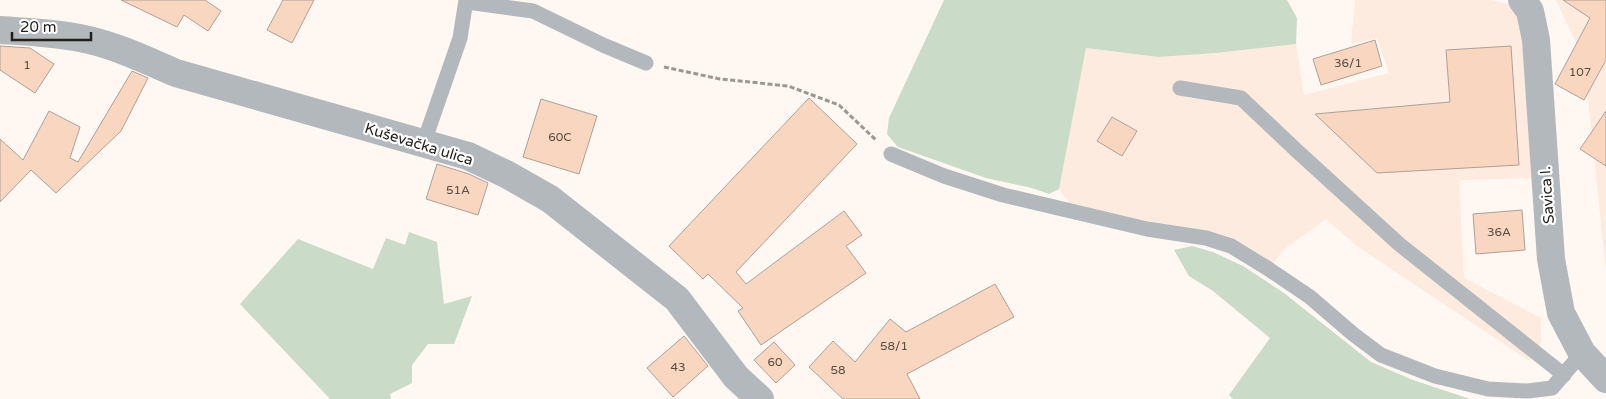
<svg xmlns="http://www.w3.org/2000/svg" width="1606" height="399" viewBox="0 0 1606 399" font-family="'Varela Round',sans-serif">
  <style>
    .commercial { fill: #fdebe0 }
    .green { fill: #cadbc8 }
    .building { fill: #f8d6bf; stroke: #ada199 }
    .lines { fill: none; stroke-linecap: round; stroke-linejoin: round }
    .path { stroke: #9d9691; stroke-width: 3; stroke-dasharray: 5 2.5; stroke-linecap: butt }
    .lane { stroke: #b2b8bc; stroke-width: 15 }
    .street { stroke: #b2b8bc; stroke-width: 28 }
    .labels { text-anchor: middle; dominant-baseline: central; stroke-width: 4.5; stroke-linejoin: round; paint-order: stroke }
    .number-label { font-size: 12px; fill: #584d44 }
    .street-label { font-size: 15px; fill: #231f1b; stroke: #fff }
  </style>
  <rect width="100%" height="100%" fill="#fff7f1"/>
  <g class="commercial">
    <polygon points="1355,0 1491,0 1508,4 1520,10 1533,178 1459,180 1464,278 1541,318 1541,344 1529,361 1357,246 1326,219 1283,250 1273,264 1220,238 1069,203 1059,189 1086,48 1158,57 1216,53 1296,44 1304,95 1389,73 1377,38 1351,44"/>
    <polygon points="1556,0 1606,0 1606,271 1584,60"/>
  </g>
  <g class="green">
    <polygon points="944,0 1287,0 1297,18 1296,44 1216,53 1158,57 1086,48 1059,189 1049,194 1032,188 986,178 898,147 887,134 889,118"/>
    <polygon points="409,232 437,242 444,304 472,296 454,344 428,344 412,365 412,383 390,394 391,399 330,399 240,304 298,239 373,269 386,238 405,245"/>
    <polygon points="1192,246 1213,252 1243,266 1284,293 1371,362 1413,380 1470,399 1233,399 1229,395 1270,338 1213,291 1189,276 1174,250"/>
  </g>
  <g class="building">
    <polygon points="121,0 205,0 221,11 208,31 184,15 177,27"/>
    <polygon points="283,0 314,0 292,43 267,30"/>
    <polygon points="1563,0 1606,0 1606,60 1584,100 1555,84 1590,18"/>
    <polygon points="1375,40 1382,66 1321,85 1313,59"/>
    <polygon points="0,46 30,48 54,64 35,93 0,70"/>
    <polygon points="1511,46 1519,165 1377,173 1315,114 1450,102 1446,50"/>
    <polygon points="132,71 148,78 121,131 56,193 31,170 0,202 0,139 23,160 49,111 80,127 70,158 78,162"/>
    <polygon points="809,98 857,144 736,272 746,284 844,211 862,235 846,246 866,273 761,345 738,311 743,308 708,274 703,279 669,246"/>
    <polygon points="541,99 597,116 579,174 523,157"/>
    <polygon points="1606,111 1606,166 1580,149"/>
    <polygon points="1112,117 1137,131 1122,156 1097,141"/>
    <polygon points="437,164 469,174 488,183 478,215 426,199"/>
    <polygon points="1522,210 1525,250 1476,254 1473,214"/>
    <polygon points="995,284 1014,317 907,374 920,399 843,399 809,367 833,341 855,362 890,319 906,332"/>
    <polygon points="684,336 708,366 673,397 647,368"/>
    <polygon points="774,342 795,365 776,383 754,360"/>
  </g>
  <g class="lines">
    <polyline class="path" points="664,67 720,79 788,86 839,105 876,140"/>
    <g class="lane">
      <polyline points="467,2 533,11 603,45 646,63"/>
      <polyline points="1180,88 1241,98 1296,150 1399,244 1564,375"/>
      <polyline points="423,145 460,38 466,0"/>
      <polyline points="891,154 944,176 1003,195 1147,229 1206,238 1231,246 1267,268 1310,297 1353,334 1381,355 1435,376 1488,389 1528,391 1552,388 1582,353"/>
    </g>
    <g class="street">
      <polyline points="1522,0 1530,11 1536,40 1551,259 1561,313 1582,353 1606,379"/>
      <path d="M0 30C29 32 60 33 89 40 119 47 148 61 176 73L468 156 506 174 550 199 677 299 736 377 760 399"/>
    </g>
  </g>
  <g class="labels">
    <g class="number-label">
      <text x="1348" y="63">36/1</text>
      <text x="27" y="65">1</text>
      <text x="1580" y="72">107</text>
      <text x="560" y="137">60C</text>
      <text x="458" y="190">51A</text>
      <text x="1499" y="232">36A</text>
      <text x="894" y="346">58/1</text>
      <text x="775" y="362">60</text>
      <text x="678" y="367">43</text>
      <text x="838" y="370">58</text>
    </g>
    <g class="street-label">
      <text transform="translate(419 144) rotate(17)">Kuševačka ulica</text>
      <text transform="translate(1547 195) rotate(-94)">Savica I.</text>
    </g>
  </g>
  <path d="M12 32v8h79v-8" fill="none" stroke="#231f1b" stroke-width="2.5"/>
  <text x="20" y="32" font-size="15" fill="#231f1b" stroke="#ffffff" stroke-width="4" paint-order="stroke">20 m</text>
</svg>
